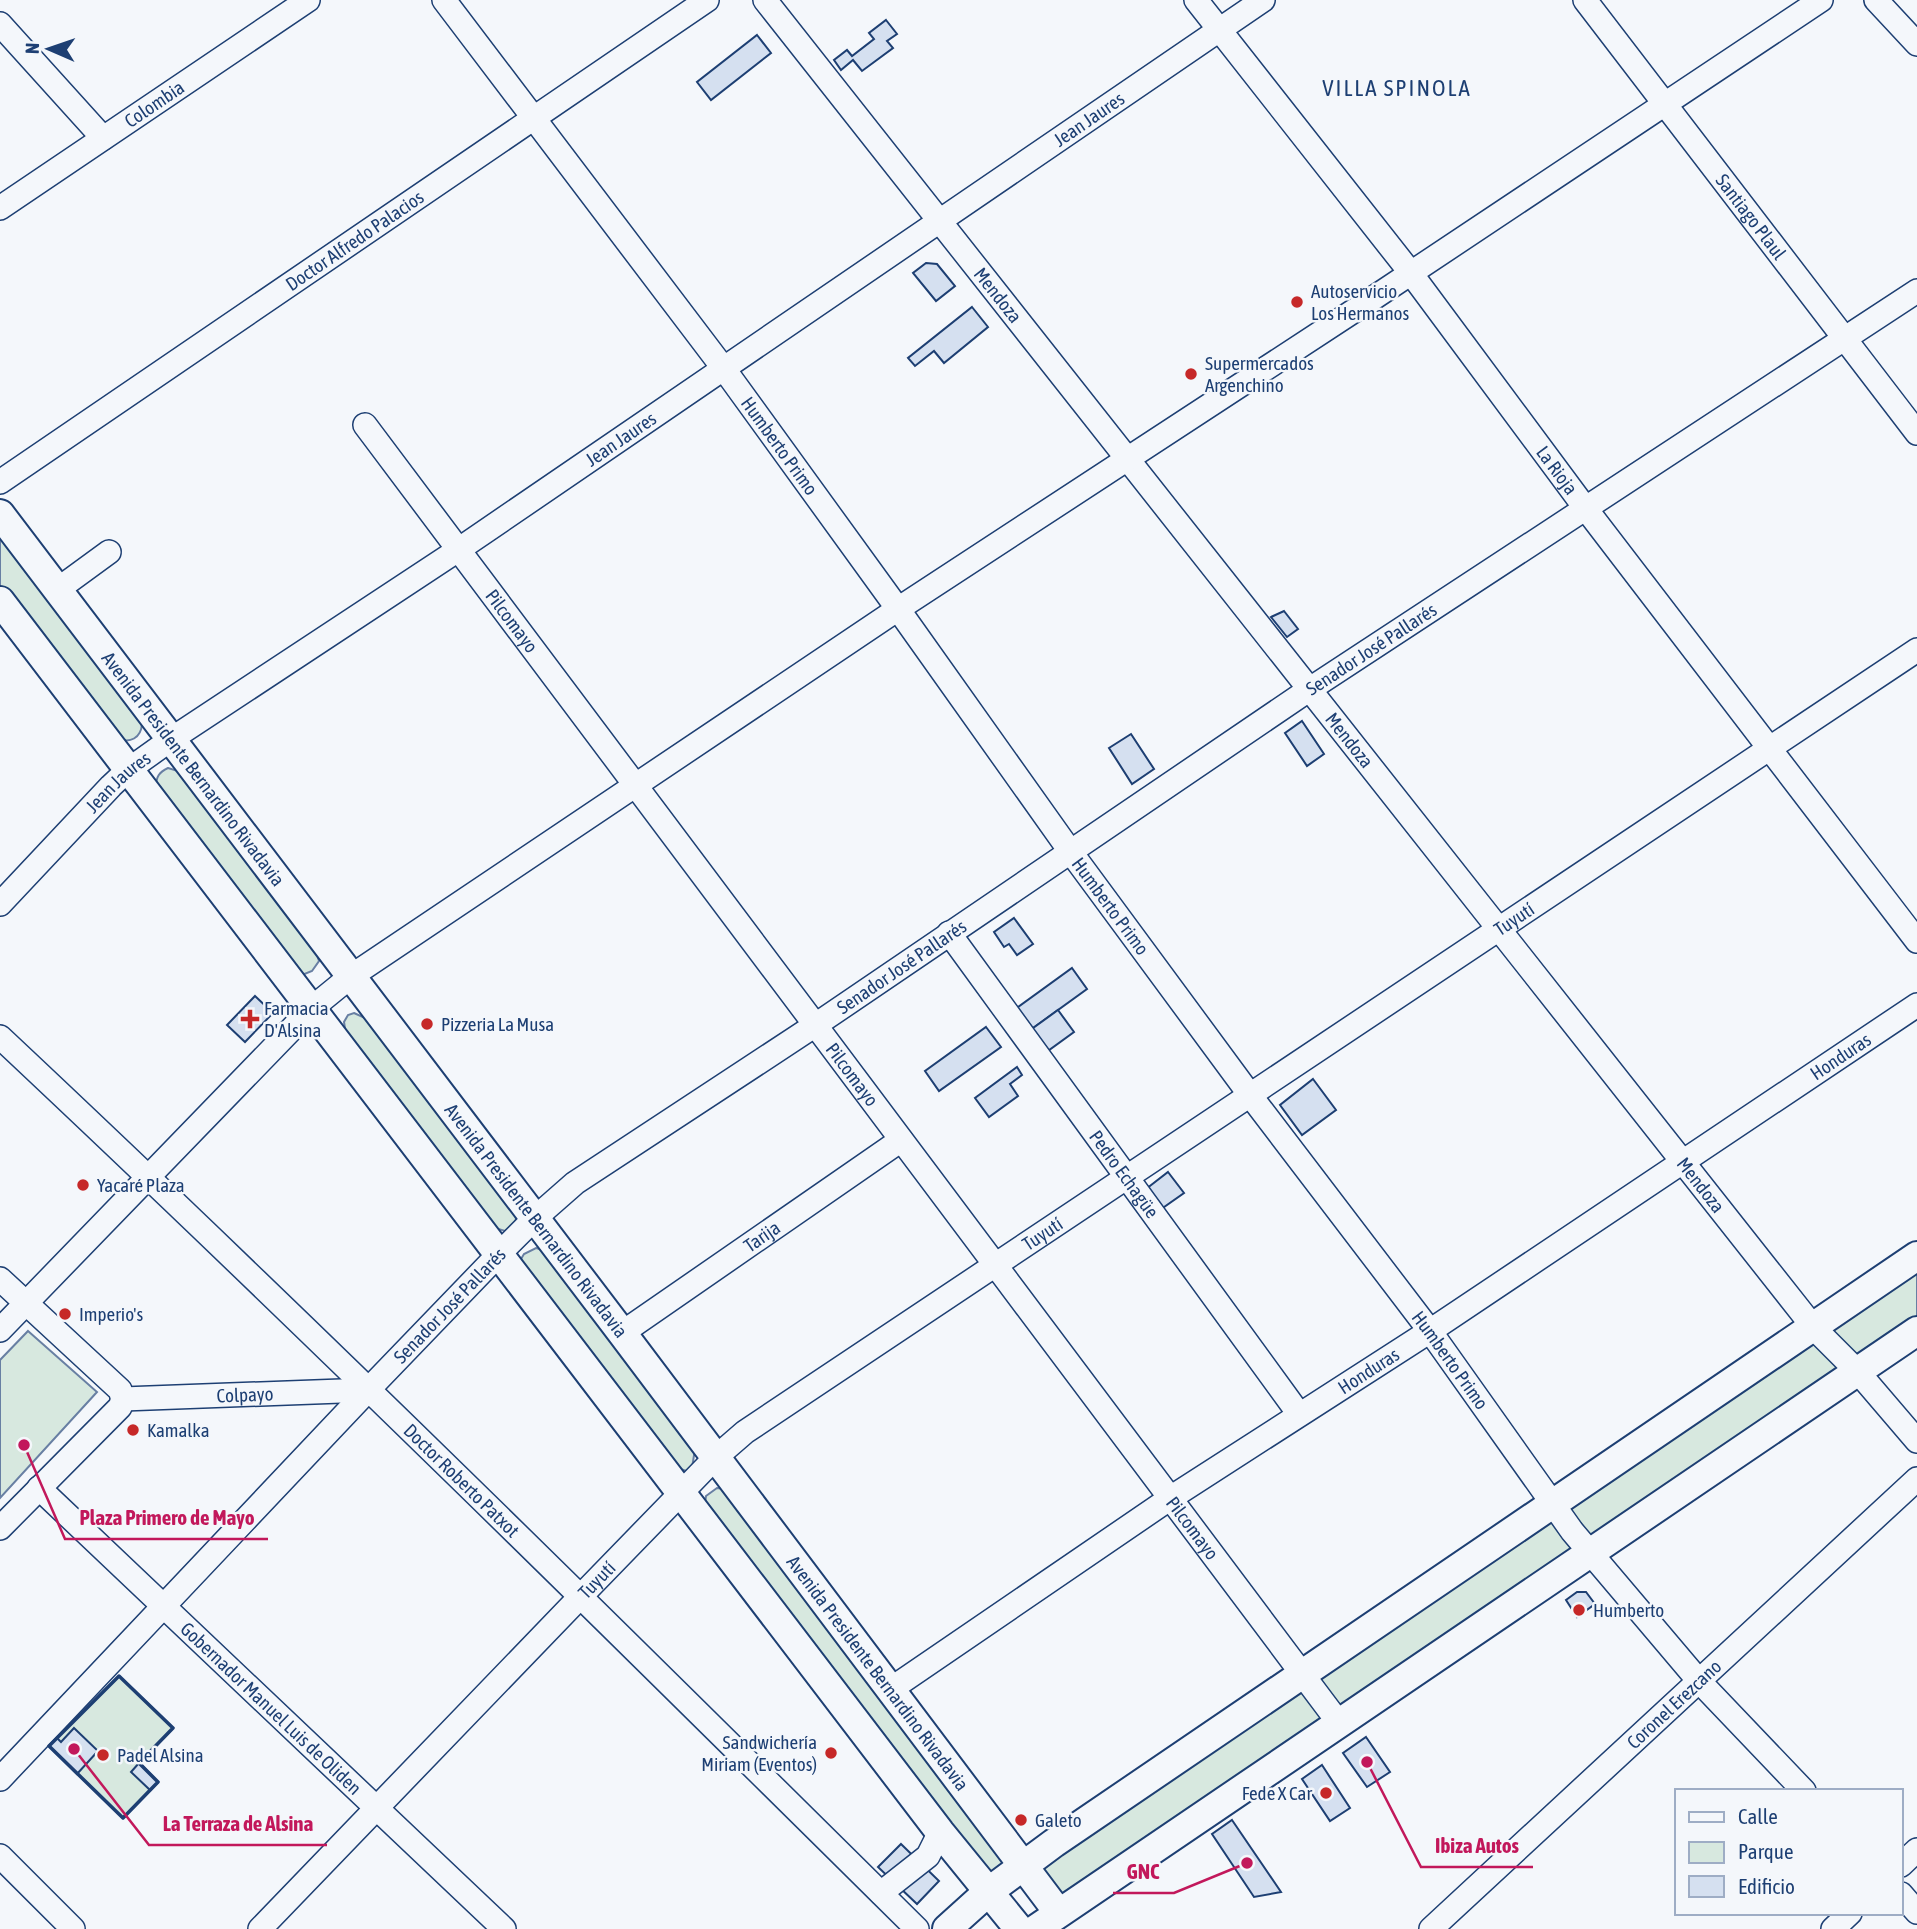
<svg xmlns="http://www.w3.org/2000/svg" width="1917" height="1929" viewBox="0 0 1917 1929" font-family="'Asap Condensed',sans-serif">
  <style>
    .green { fill: #d7e8df; stroke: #687fa3; stroke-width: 2 }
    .building { fill: #d5e0f0; stroke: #1d3f73; stroke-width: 2 }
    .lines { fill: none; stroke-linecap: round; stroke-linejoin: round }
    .minor-casing { stroke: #1d3f73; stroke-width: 26 }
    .major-casing { stroke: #1d3f73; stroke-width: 32 }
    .minor { stroke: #f4f7fb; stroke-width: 23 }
    .major { stroke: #f4f7fb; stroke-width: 28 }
    .wall { stroke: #1d3f73; stroke-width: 3.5 }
    .poi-dot { fill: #c62828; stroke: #f4f7fb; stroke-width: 2.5 }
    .labels { text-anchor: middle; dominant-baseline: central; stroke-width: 5; stroke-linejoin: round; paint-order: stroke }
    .street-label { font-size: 19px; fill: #1d3f73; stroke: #f4f7fb }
    .poi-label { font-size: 19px; fill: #1d3f73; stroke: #f4f7fb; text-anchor: start }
    .quarter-label { font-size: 23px; letter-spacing: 2px; fill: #1d3f73; stroke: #f4f7fb }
    .leader { fill: none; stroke: #c2185b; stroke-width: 2.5 }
    .callout-dot { fill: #c2185b; stroke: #f4f7fb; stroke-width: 2.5 }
    .callout-label { font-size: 21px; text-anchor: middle; font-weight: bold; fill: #c2185b; stroke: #f4f7fb; stroke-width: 5; stroke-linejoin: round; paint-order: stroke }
  </style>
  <rect width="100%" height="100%" fill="#f4f7fb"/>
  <g class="green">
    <path d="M0 536 142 724C141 738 130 744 117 738L0 587Z"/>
    <path d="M168 768 178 771 317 955 319 961 312 971 302 975 156 787C156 777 159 772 168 768Z"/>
    <path d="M354 1013 365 1018 514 1211C519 1221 514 1226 505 1231L495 1228 346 1035 344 1022 348 1015Z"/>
    <polygon points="536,1248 543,1250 695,1449 692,1468 686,1471 678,1468 524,1268 521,1259 524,1254"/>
    <polygon points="1917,1256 1917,1331 1058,1912 1024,1865"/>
    <polygon points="28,1331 97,1392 0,1498 0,1360"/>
    <polygon points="717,1488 724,1489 1003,1859 1003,1864 993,1873 985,1868 705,1503 706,1496"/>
    <polygon points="119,1676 173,1728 140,1763 158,1782 123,1818 49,1746"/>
  </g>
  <g class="building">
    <polygon points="886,20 897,34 887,41 893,48 862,71 853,60 841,70 834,60 847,50 852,56 874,39 869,33"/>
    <polygon points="757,35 771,53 711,100 697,82"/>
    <polygon points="926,263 937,264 955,286 936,301 913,273"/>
    <polygon points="972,307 988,327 944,363 934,351 915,366 908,358"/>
    <polygon points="1284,611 1298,629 1287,637 1271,617"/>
    <polygon points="1302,721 1324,754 1307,766 1285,733"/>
    <polygon points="1131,734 1154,769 1132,784 1109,748"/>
    <polygon points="1014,918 1033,944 1017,955 1009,944 1004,947 994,932"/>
    <polygon points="1072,968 1087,989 1029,1031 1014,1010"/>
    <polygon points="255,996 273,1013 245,1042 227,1025"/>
    <polygon points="1058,1010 1074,1032 1045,1053 1029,1031"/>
    <polygon points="986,1027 1001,1047 939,1091 925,1071"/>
    <polygon points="1017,1067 1022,1075 1010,1084 1018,1096 989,1117 975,1098"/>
    <polygon points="1313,1079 1336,1110 1302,1135 1280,1105"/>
    <polygon points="1168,1172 1184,1193 1157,1212 1146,1189"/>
    <polygon points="1577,1592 1586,1592 1595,1604 1577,1617 1566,1600"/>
    <polygon points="74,1728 98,1751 77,1774 49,1746 57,1738 61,1742"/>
    <polygon points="1366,1737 1390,1772 1367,1787 1343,1753"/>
    <polygon points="139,1763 158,1782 150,1790 131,1772"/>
    <polygon points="1322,1765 1350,1808 1330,1821 1302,1779"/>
    <polygon points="1232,1820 1281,1892 1254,1897 1212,1834"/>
    <polygon points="901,1844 939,1881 917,1904 878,1867"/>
  </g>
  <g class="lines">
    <defs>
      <g id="minor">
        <path id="s1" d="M444 0 724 369 898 609 1070 851 1250 1095 1430 1331 1572 1531 1699 1681 1804 1791"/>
        <path id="s2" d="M765 0 1814 1328 1858 1372 1917 1441"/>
        <path id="s3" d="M1196 0 1410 272 1586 509 1917 941"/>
        <path id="s4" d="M1585 0 1917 433"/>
        <polyline points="1876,0 1917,44"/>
        <polyline points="0,24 103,138"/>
        <path id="s5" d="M0 208 308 0"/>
        <path id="s6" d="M365 425 1339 1723"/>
        <path id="s7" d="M0 482 707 0"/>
        <polyline points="57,590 109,552"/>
        <path id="s8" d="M0 904 111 786 128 770 170 740 458 550 1263 0"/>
        <path id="s9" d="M949 933 1299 1414"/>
        <path id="s10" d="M0 1037C311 1329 614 1629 917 1929"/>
        <polyline points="0,1279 120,1390 123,1399"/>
        <polyline points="0,1330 312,1008 350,977 898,609 1375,297 1821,0"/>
        <path id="s11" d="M622 1333 901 1140"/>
        <path id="s12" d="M123 1399 368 1390"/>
        <path id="s13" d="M39 1488 504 1929"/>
        <polyline points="0,1528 120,1407 123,1399"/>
        <path id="s14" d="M891 1689 1172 1497 1430 1331 1917 1005"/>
        <path id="s15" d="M0 1779 368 1390 499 1254 534 1219 575 1183 817 1024 1310 689 1917 291"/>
        <polyline points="0,1856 73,1929"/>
        <polyline points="1901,1865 1917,1850"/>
        <polyline points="881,1893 928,1856 940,1832"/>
        <polyline points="1901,1894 1917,1912"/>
        <path id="s16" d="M260 1929 580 1597 715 1458 745 1432 1917 650"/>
        <path id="s17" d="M1431 1929 1917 1479"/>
        <polyline points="1833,1929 1850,1913"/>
      </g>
      <g id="major">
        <path id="s18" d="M0 514 622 1333 1058 1912"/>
        <polyline points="0,601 940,1832 1019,1929"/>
        <polyline points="947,1929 988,1892 1054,1843 1917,1256"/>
        <polyline points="1036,1929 1917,1331"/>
      </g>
    </defs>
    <use href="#minor" class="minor-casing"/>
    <use href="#major" class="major-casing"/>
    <use href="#minor" class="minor"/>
    <use href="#major" class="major"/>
    <polygon class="wall" points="119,1676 173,1728 139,1763 158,1782 123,1818 49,1746"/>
  </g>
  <g class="poi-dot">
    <circle cx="1297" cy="302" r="7"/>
    <circle cx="1191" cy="374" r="7"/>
    <path d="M246.5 1008.5h7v7h7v7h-7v7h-7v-7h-7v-7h7z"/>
    <circle cx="427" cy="1024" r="7"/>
    <circle cx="83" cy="1185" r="7"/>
    <circle cx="65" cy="1314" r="7"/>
    <circle cx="133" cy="1430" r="7"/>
    <circle cx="1579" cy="1610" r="7"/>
    <circle cx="831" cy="1753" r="7"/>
    <circle cx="103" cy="1755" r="7"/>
    <circle cx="1326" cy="1793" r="7"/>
    <circle cx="1021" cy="1820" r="7"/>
  </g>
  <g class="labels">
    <g class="street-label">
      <text stroke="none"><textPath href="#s5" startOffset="186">Colombia</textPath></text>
      <text stroke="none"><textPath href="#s8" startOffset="1346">Jean Jaures</textPath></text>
      <text stroke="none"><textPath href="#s4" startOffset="273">Santiago Plaul</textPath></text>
      <text stroke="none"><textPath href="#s7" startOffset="429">Doctor Alfredo Palacios</textPath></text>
      <text stroke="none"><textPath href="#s2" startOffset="376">Mendoza</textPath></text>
      <text stroke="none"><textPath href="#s8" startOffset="779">Jean Jaures</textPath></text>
      <text stroke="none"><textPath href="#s1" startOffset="558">Humberto Primo</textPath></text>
      <text stroke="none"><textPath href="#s3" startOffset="593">La Rioja</textPath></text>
      <text stroke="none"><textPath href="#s6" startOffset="245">Pilcomayo</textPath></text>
      <text stroke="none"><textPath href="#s15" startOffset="1787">Senador José Pallarés</textPath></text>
      <text stroke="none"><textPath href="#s2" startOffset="943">Mendoza</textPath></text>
      <text stroke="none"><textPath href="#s18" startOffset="320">Avenida Presidente Bernardino Rivadavia</textPath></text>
      <text stroke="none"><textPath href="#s8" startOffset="170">Jean Jaures</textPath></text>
      <text stroke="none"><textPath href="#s1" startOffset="1125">Humberto Primo</textPath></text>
      <text stroke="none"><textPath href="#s16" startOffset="1619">Tuyutí</textPath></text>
      <text stroke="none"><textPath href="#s15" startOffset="1220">Senador José Pallarés</textPath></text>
      <text stroke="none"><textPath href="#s14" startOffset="1141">Honduras</textPath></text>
      <text stroke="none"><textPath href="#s6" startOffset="812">Pilcomayo</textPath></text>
      <text stroke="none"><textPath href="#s9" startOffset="298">Pedro Echagüe</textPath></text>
      <text stroke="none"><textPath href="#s2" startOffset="1510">Mendoza</textPath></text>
      <text stroke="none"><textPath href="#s18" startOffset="887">Avenida Presidente Bernardino Rivadavia</textPath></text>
      <text stroke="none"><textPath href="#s16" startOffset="1052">Tuyutí</textPath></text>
      <text stroke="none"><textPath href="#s11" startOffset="170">Tarija</textPath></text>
      <text stroke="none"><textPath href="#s15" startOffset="653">Senador José Pallarés</textPath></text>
      <text stroke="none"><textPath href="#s1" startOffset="1692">Humberto Primo</textPath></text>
      <text stroke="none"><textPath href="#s14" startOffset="574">Honduras</textPath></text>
      <text stroke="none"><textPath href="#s12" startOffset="122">Colpayo</textPath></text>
      <text stroke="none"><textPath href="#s10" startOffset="640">Doctor Roberto Patxot</textPath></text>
      <text stroke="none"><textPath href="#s6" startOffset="1379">Pilcomayo</textPath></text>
      <text stroke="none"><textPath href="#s16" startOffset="485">Tuyutí</textPath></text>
      <text stroke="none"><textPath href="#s18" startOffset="1454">Avenida Presidente Bernardino Rivadavia</textPath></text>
      <text stroke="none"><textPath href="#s17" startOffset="331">Coronel Erezcano</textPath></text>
      <text stroke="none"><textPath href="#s13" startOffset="320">Gobernador Manuel Luis de Oliden</textPath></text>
    </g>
    <g class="poi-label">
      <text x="1311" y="291">Autoservicio<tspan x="1311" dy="22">Los Hermanos</tspan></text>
      <text x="1205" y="363">Supermercados<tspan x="1205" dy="22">Argenchino</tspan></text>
      <text x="264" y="1008">Farmacia<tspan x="264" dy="22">D'Alsina</tspan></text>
      <text x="441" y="1024">Pizzeria La Musa</text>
      <text x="97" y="1185">Yacaré Plaza</text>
      <text x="79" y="1314">Imperio's</text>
      <text x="147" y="1430">Kamalka</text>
      <text x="1593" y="1610">Humberto</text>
      <text x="817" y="1742" text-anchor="end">Sandwichería<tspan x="817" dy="22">Miriam (Eventos)</tspan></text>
      <text x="117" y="1755">Padel Alsina</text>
      <text x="1312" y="1793" text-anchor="end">Fede X Car</text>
      <text x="1035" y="1820">Galeto</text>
    </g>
    <g class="quarter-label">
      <text x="1397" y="88">VILLA SPINOLA</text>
    </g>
  </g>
  <path class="leader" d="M24 1445L65 1539H268M74 1749L149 1845H327M1367 1762L1421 1867H1533M1247 1863L1174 1893H1113"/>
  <g class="callout-dot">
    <circle cx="24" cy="1445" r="7"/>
    <circle cx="74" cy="1749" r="7"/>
    <circle cx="1367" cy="1762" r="7"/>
    <circle cx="1247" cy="1863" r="7"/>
  </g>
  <g class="callout-label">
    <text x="167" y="1525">Plaza Primero de Mayo</text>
    <text x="238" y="1831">La Terraza de Alsina</text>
    <text x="1477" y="1853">Ibiza Autos</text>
    <text x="1143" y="1879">GNC</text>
  </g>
  <rect x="1675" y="1789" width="228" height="126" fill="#f4f7fb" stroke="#9eadc5" stroke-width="2"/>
  <rect x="1689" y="1812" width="35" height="10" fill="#f4f7fb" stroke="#9eadc5" stroke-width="2"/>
  <text x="1738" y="1824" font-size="21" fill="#1d3f73">Calle</text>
  <rect x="1689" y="1842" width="35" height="21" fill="#d7e8df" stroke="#9eadc5" stroke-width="2"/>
  <text x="1738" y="1859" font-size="21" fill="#1d3f73">Parque</text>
  <rect x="1689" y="1876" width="35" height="21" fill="#d5e0f0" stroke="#9eadc5" stroke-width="2"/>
  <text x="1738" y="1894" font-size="21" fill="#1d3f73">Edificio</text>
  <g transform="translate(49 49) rotate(272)" stroke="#f4f7fb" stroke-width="5" paint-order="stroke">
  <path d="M0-5L12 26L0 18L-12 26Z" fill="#1d3f73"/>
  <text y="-10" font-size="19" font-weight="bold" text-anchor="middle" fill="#1d3f73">N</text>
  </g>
</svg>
